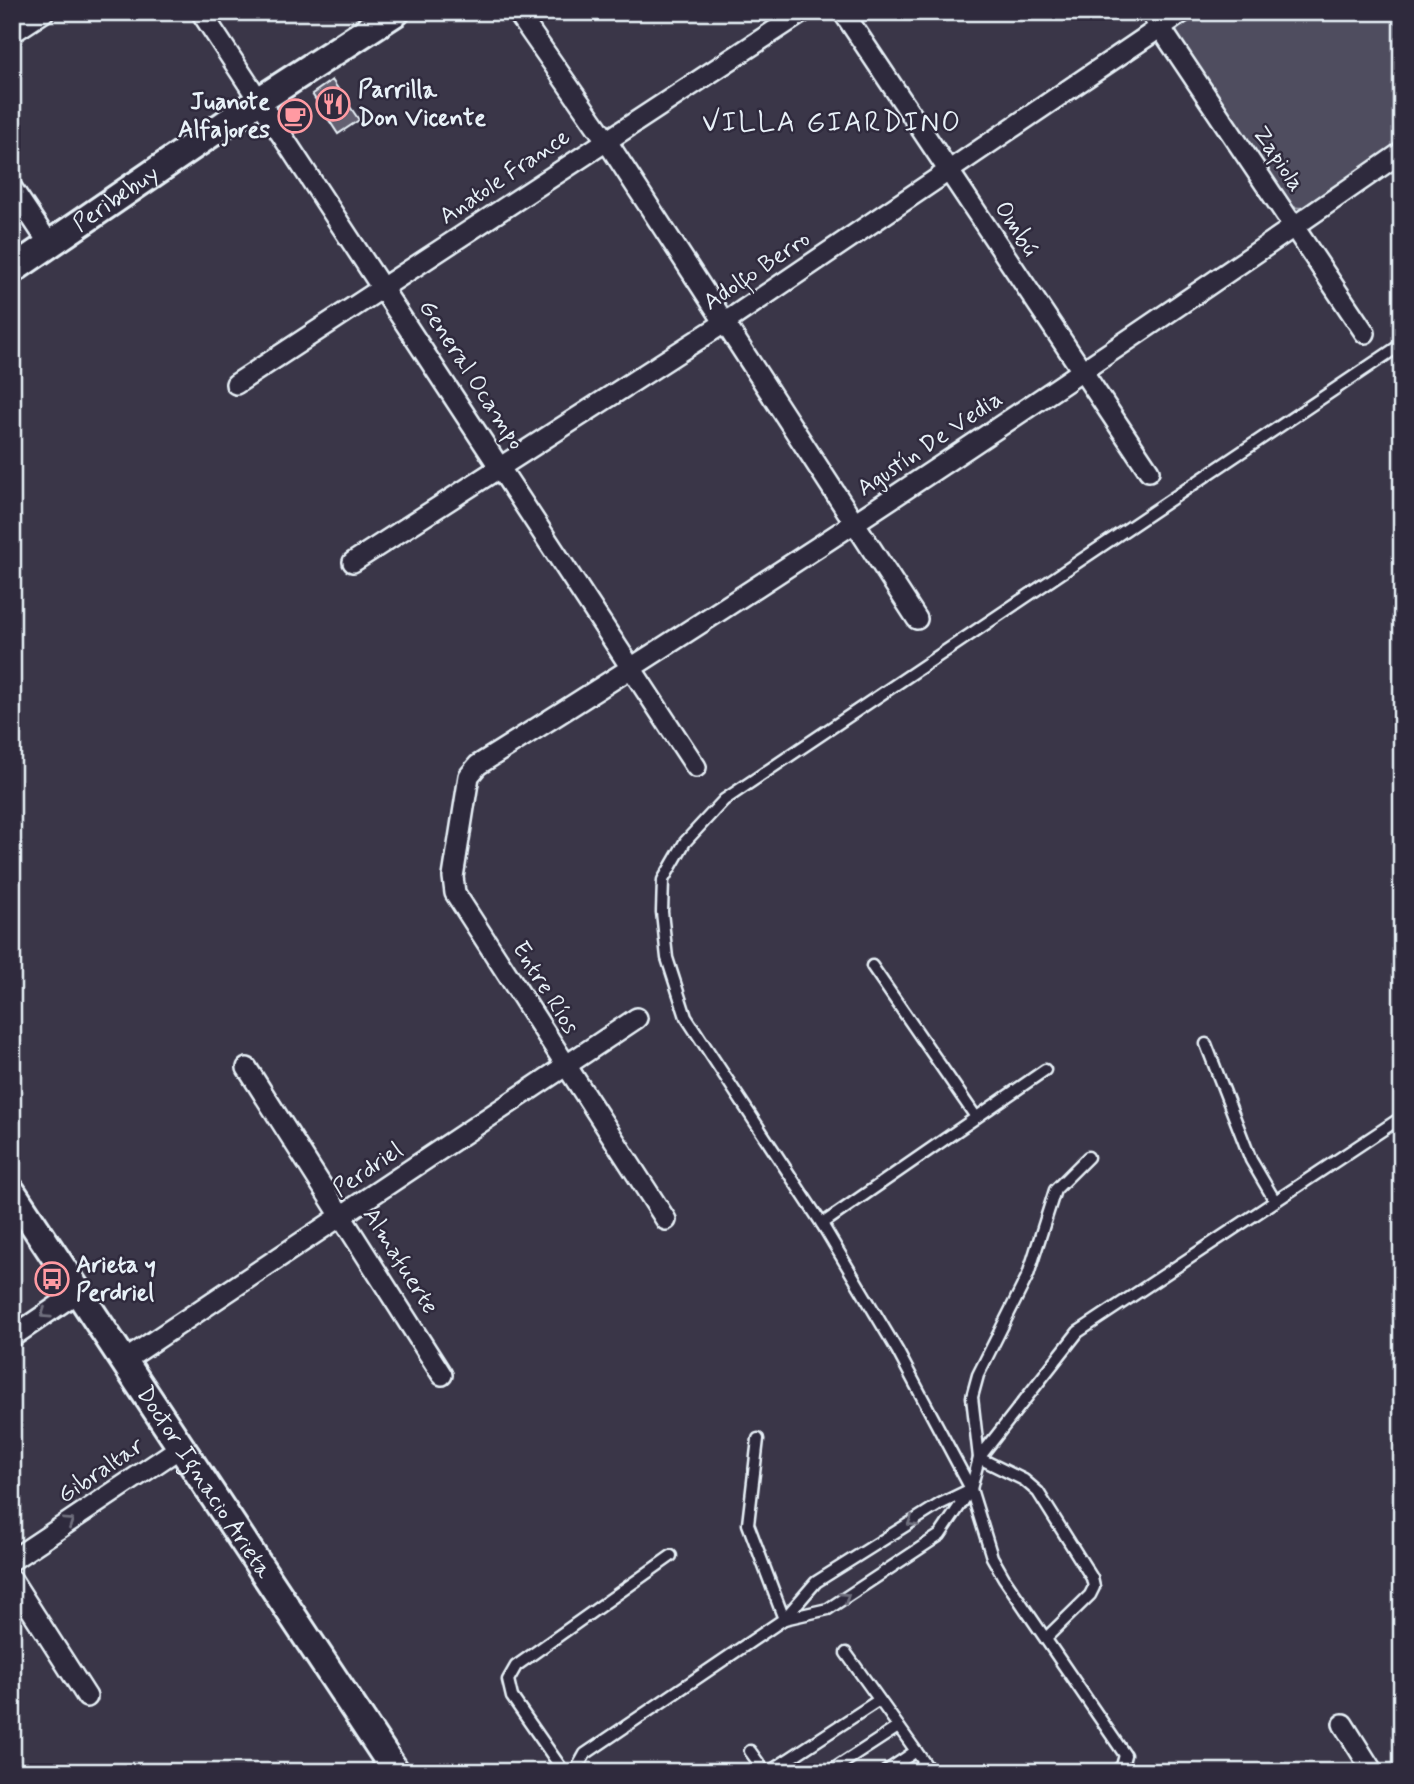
<svg xmlns="http://www.w3.org/2000/svg" width="1414" height="1784" viewBox="0 0 1414 1784" font-family="Mynerve,sans-serif">
  <style>
    .green { fill: #504e5f; stroke: #9ca0ac; stroke-width: 2 }
    .building { fill: #636171; stroke: #e8f1f8; stroke-width: 2 }
    .lines { fill: none; stroke-linecap: round; stroke-linejoin: round }
    .lane-casing { stroke: #e8f1f8; stroke-width: 15 }
    .street-casing { stroke: #e8f1f8; stroke-width: 24 }
    .secondary-casing { stroke: #e8f1f8; stroke-width: 32 }
    .lane { stroke: #2f2a3d; stroke-width: 10 }
    .street { stroke: #2f2a3d; stroke-width: 19 }
    .secondary { stroke: #2f2a3d; stroke-width: 26 }
    .oneway { stroke: #70707e }
    .labels { text-anchor: middle; dominant-baseline: central; stroke-width: 5; stroke-linejoin: round; paint-order: stroke }
    .poi-label { font-size: 24px; font-weight: bold; fill: #e8f1f8; stroke: #2f2a3d; text-anchor: start }
    .street-label { font-size: 24px; fill: #e8f1f8; stroke: #2f2a3d }
    .quarter-label { font-size: 28px; letter-spacing: 2px; fill: #e8f1f8; stroke: #2f2a3d }
  </style>
  <rect width="100%" height="100%" fill="#3a3648"/>
  <filter id="ink" filterUnits="userSpaceOnUse"><feTurbulence type="fractalNoise" baseFrequency=".0143" numOctaves="2"/><feDisplacementMap in="SourceGraphic" scale="14" xChannelSelector="R" yChannelSelector="G"/><feConvolveMatrix kernelMatrix="1 2 1 2 8 2 1 2 1" color-interpolation-filters="sRGB"/></filter>
  <g filter="url(#ink)">
    <polygon class="green" points="1194,12 1401,12 1402,140 1302,208 1291,207 1176,33 1180,22"/>
    <polygon class="building" points="332,80 359,120 338,134 312,94"/>
    <g class="lines">
      <defs>
        <g id="lane">
          <polyline points="872,966 976,1117"/>
          <polyline points="1206,1044 1251,1160 1275,1201"/>
          <polyline points="822,1224 1045,1070"/>
          <polyline points="971,1489 940,1504 816,1582 784,1619 828,1609 940,1535 971,1489 979,1458 1078,1332 1402,1117"/>
          <polyline points="1046,1638 1090,1595 1094,1587 1092,1578 1038,1492 1024,1480 979,1458 972,1397 978,1375 1028,1275 1055,1190 1088,1157"/>
          <polyline points="846,1653 931,1772"/>
          <polyline points="750,1751 765,1772"/>
          <polyline points="564,1772 512,1697 508,1680 516,1666 671,1556"/>
          <polyline points="575,1772 585,1754 784,1619 748,1524 758,1439"/>
          <polyline points="769,1772 879,1700"/>
          <polyline points="829,1772 898,1727"/>
          <polyline points="885,1772 916,1751"/>
          <polyline points="1114,1772 1122,1766 1125,1755 1004,1578 992,1557 971,1489 897,1350 822,1224 686,1017 667,958 662,912 663,880 685,842 724,800 1402,344"/>
        </g>
        <g id="street">
          <polyline points="201,12 696,767"/>
          <polyline points="517,12 606,140 917,619"/>
          <polyline points="843,12 1149,471"/>
          <polyline points="1150,12 1365,333"/>
          <polyline points="12,33 44,12"/>
          <polyline points="12,188 50,245"/>
          <polyline points="236,384 803,12"/>
          <polyline points="353,562 724,323 1183,12"/>
          <polyline points="247,1068 442,1375"/>
          <path d="M666 1220 455 893 453 877 469 776 478 765C791 569 1098 363 1402 152"/>
          <polyline points="12,1337 78,1292"/>
          <polyline points="124,1361 637,1018"/>
          <polyline points="12,1560 181,1447"/>
          <polyline points="12,1580 87,1697"/>
          <polyline points="1343,1724 1373,1772"/>
        </g>
        <g id="secondary">
          <path id="s1" d="M12 270 260 100 396 12"/>
          <path id="s2" d="M12 1192 396 1772"/>
        </g>
      </defs>
      <use href="#lane" class="lane-casing"/>
      <use href="#street" class="street-casing"/>
      <use href="#secondary" class="secondary-casing"/>
      <use href="#lane" class="lane"/>
      <use href="#street" class="street"/>
      <use href="#secondary" class="secondary"/>
    </g>
    <defs><path id="oneway-chevron" d="M-2-3.5L2.5 0L-2 3.5" fill="none" stroke-width="1.6" stroke-linecap="round" stroke-linejoin="round" transform="scale(1.75)"/></defs>
    <g class="oneway">
      <use href="#oneway-chevron" transform="translate(45 1314) rotate(146)"/>
      <use href="#oneway-chevron" transform="translate(69 1522) rotate(-34)"/>
      <use href="#oneway-chevron" transform="translate(912 1522) rotate(148)"/>
      <use href="#oneway-chevron" transform="translate(845 1597) rotate(-34)"/>
    </g>
  </g>
  <defs>
    <symbol id="restaurant-ring" viewBox="-11 -11 22 22"><circle r="9.5" fill="#2f2a3d" stroke="#ff9aa2" stroke-width="1.5"/><path d="M-5-6h1v4h1v-4h1v4h1v-4h1v5L-1.5 .5V6h-2V.5L-5-1ZM5-6V6H3V1.5H1.5Q1.5-4 5-6Z" fill="#ff9aa2"/></symbol>
    <symbol id="cafe-ring" viewBox="-11 -11 22 22"><circle r="9.5" fill="#2f2a3d" stroke="#ff9aa2" stroke-width="1.5"/><path d="M-5.5-4.5H6V0H3Q3 3.5 0 3.5H-2.5Q-5.5 3.5-5.5 0ZM3-3.2v2h1.7v-2ZM-6 4.5H4V6H-6Z" fill="#ff9aa2"/></symbol>
    <symbol id="bus-ring" viewBox="-11 -11 22 22"><circle r="9.5" fill="#2f2a3d" stroke="#ff9aa2" stroke-width="1.5"/><path d="M-5-6H5V4H4V6H2V4H-2V6H-4V4H-5ZM-3.5-4V0h7V-4ZM-3.5 1.2v1.5H-2V1.2ZM2 1.2v1.5H3.5V1.2Z" fill="#ff9aa2"/></symbol>
  </defs>
  <g fill-rule="evenodd">
    <use href="#restaurant-ring" x="314" y="85" width="38" height="38"/>
    <use href="#cafe-ring" x="276" y="97" width="38" height="38"/>
    <use href="#bus-ring" x="33" y="1260" width="38" height="38"/>
  </g>
  <g class="labels">
    <g class="poi-label">
      <text x="358" y="90">Parrilla<tspan x="358" dy="28">Don Vicente</tspan></text>
      <text x="270" y="102" text-anchor="end">Juanote<tspan x="270" dy="28">Alfajores</tspan></text>
      <text x="76" y="1265">Arieta y<tspan x="76" dy="28">Perdriel</tspan></text>
    </g>
    <g class="street-label">
      <text transform="translate(1278 159) rotate(56)">Zapiola</text>
      <text transform="translate(505 177) rotate(-34)">Anatole France</text>
      <text stroke="none"><textPath href="#s1" startOffset="126">Peribebuy</textPath></text>
      <text transform="translate(1016 229) rotate(57)">Ombú</text>
      <text transform="translate(757 271) rotate(-34)">Adolfo Berro</text>
      <text transform="translate(471 375) rotate(57)">General Ocampo</text>
      <text transform="translate(930 444) rotate(-34)">Agustín De Vedia</text>
      <text transform="translate(545 988) rotate(58)">Entre Ríos</text>
      <text transform="translate(368 1170) rotate(-34)">Perdriel</text>
      <text transform="translate(400 1261) rotate(58)">Almafuerte</text>
      <text transform="translate(101 1471) rotate(-34)">Gibraltar</text>
      <text stroke="none"><textPath href="#s2" startOffset="348">Doctor Ignacio Arieta</textPath></text>
    </g>
    <g class="quarter-label">
      <text x="832" y="123">VILLA GIARDINO</text>
    </g>
  </g>
  <rect width="1414" height="1784" fill="none" stroke="#2f2a3d" stroke-width="42"/>
  <rect x="21" y="21" width="1372" height="1742" fill="none" stroke="#e8f1f8" stroke-width="2.5" filter="url(#ink)"/>
</svg>
